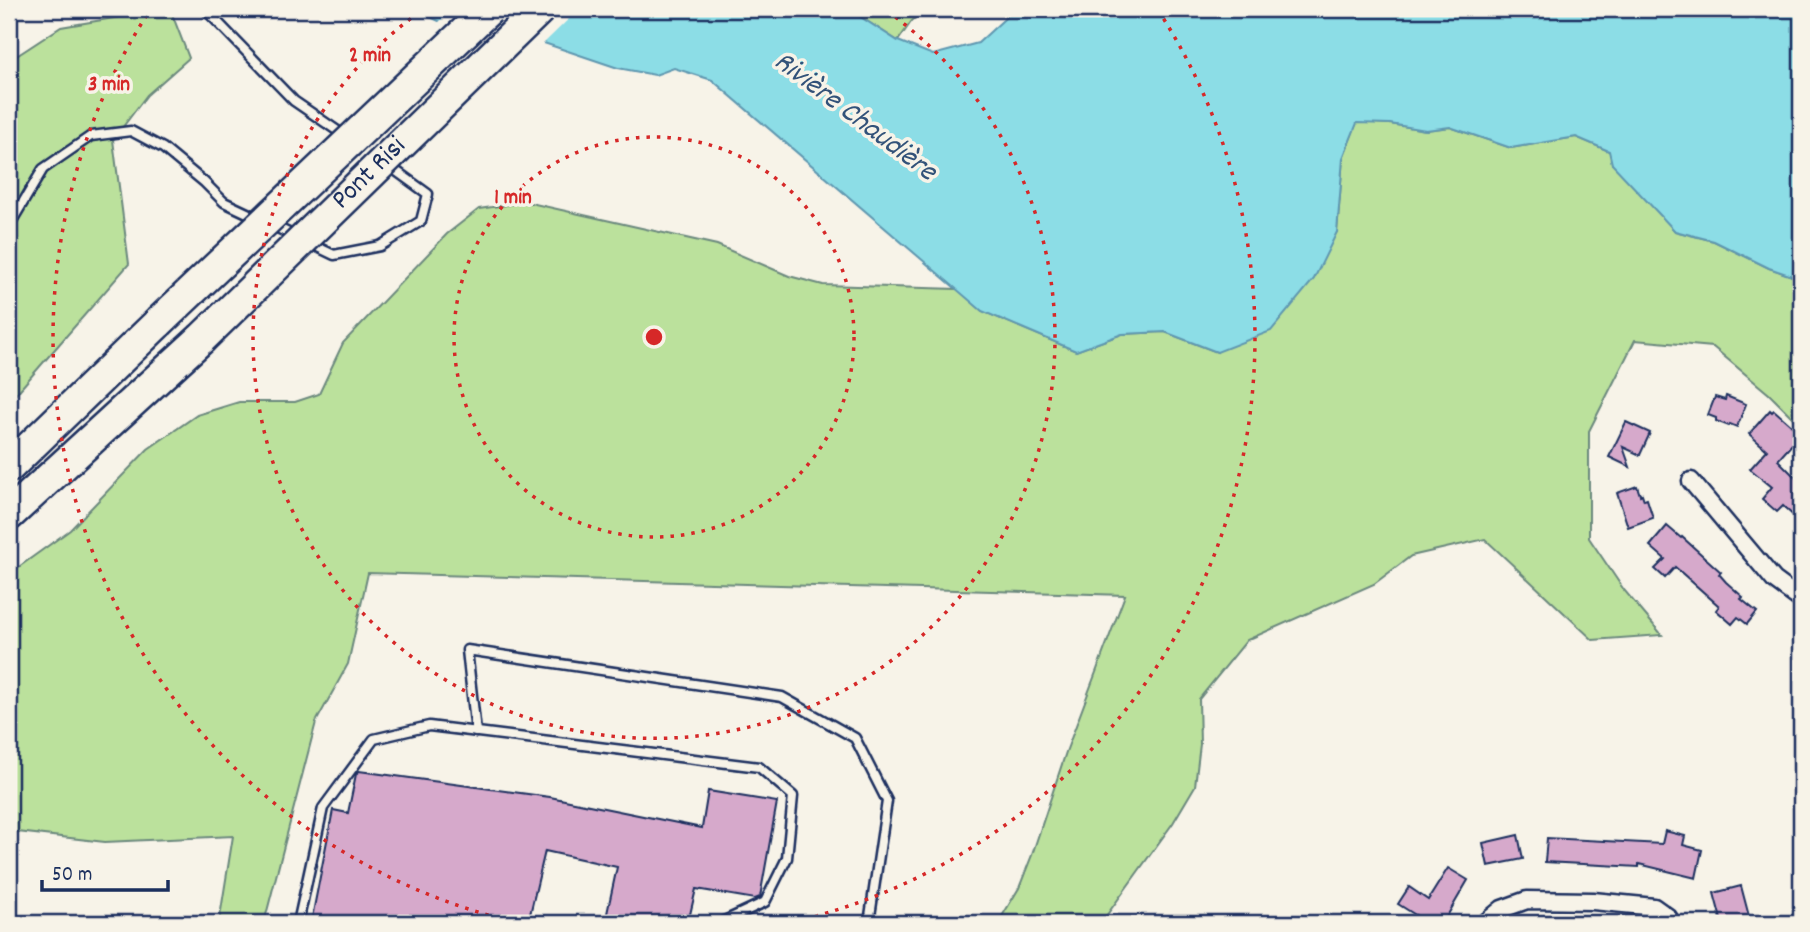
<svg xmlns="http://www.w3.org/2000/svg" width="1810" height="932" viewBox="0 0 1810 932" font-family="Dekko,sans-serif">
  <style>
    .green { fill: #bbe19c; stroke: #6b887d; stroke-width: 2 }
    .water { fill: #8cdde6; stroke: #5f97b0; stroke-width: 2 }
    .pier { fill: #f7f3e8 }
    .building { fill: #d6a9cb; stroke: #1b2f5e; stroke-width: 2 }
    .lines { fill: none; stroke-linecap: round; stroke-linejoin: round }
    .service-casing { stroke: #1b2f5e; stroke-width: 13 }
    .minor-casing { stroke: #1b2f5e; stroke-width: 21 }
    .motorway-casing { stroke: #1b2f5e; stroke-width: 35 }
    .service { stroke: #f7f3e8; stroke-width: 8 }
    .minor { stroke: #f7f3e8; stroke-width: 16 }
    .motorway { stroke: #f7f3e8; stroke-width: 30 }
    .rail-casing { stroke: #1b2f5e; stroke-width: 8 }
    .rail { stroke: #f7f3e8; stroke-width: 5; stroke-dasharray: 16; stroke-linecap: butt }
    .motorway-bridge-casing { stroke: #1b2f5e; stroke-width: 35; stroke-linecap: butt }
    .motorway-bridge { stroke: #f7f3e8; stroke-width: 30 }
    .ring { fill: none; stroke: #d62828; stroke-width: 3.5; stroke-dasharray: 3.5 7 }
    .labels { text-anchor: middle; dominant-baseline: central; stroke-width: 7; stroke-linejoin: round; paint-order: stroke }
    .street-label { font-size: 28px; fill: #1b2f5e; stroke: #f7f3e8 }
    .water-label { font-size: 30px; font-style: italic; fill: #325279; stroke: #f7f3e8 }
    .centre { fill: #d62828; stroke: #f7f3e8; stroke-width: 3.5 }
    .ring-label { font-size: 21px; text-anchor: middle; font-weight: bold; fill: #d62828; stroke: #f7f3e8; stroke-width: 7; stroke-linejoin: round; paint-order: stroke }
  </style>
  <rect width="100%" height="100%" fill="#f7f3e8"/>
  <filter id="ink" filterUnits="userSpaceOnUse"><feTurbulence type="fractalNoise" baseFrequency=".0143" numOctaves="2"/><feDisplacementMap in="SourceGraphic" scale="14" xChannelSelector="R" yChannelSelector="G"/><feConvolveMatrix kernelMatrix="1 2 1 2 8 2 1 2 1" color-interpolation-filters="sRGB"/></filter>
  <g filter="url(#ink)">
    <g class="green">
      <polygon points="848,9 923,9 911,22 898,41"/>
      <polygon points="155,11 172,14 189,58 147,95 113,140 129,264 9,402 9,61 61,27"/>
      <polygon points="1357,122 1390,124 1426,130 1450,127 1511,148 1576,137 1609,151 1675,231 1714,241 1769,268 1801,279 1801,426 1769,394 1713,347 1635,340 1589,431 1589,538 1624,590 1662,635 1593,640 1485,539 1411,556 1374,584 1247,640 1199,699 1200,744 1195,786 1173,823 1101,923 998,923 1019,888 1032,855 1066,752 1125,595 368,573 348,664 316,722 264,923 219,923 233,836 105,842 9,831 9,574 70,530 148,449 197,415 239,402 295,402 319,394 343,343 447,234 479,209 526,202 717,245 789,276 823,285 958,289 982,311 1076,351 1122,334 1165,332 1217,352 1337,232 1343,158"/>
    </g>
    <polygon class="water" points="413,9 848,9 898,41 933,55 978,43 1015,9 1801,9 1801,279 1769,268 1714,241 1675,231 1612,164 1609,151 1576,137 1511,148 1450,127 1426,130 1390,124 1357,123 1343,158 1337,232 1314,279 1271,331 1217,352 1165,332 1122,334 1076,351 982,311 712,80 674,68 655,75 618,68 538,41 454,28"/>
    <polygon class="pier" points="453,9 579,9 541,46 497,42 453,31 437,24"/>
    <g class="building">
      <polygon points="1726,396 1746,404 1737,427 1730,424 1729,426 1716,421 1716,418 1708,415 1715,397 1725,400"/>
      <polygon points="1770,410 1772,412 1774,410 1801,434 1778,460 1801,483 1801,523 1783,506 1777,512 1762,499 1772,487 1750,469 1767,450 1749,434"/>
      <polygon points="1626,422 1650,433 1640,455 1623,447 1630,467 1609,457"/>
      <polygon points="1637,486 1640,495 1642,494 1644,500 1647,499 1653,518 1628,527 1617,493"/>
      <polygon points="1667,526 1681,538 1682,537 1721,572 1719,574 1726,582 1743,597 1741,599 1757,612 1747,624 1738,617 1732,624 1716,610 1719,606 1675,567 1665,578 1655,569 1665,559 1650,546"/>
      <polygon points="359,771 550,797 702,828 708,791 777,802 760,897 755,899 696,889 688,923 605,923 617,867 545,851 528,923 311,923 333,810 348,813 356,774"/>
      <polygon points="1665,831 1685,836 1683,845 1702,850 1696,878 1639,864 1639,867 1545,862 1547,838 1662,844"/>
      <polygon points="1518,835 1523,859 1488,866 1483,843"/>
      <polygon points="1448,868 1468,880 1443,923 1412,923 1417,916 1398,904 1409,887 1428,900"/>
      <polygon points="1741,886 1750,920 1740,923 1722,923 1714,893"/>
    </g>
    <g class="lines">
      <defs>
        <g id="service">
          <polyline points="205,9 294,101 345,136"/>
          <polyline points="271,225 297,237"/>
          <polyline points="9,226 43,169 91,136 131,131 163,148 204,182 224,202 260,219"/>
          <polyline points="309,243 334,255 380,246 421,221 428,194 388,165"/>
          <polyline points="476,732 467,650 782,697 855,738 887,801 869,923"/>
          <polyline points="298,923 323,808 374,739 429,726 759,767 793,796 787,858 765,902 720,923"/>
        </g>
        <g id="minor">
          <polyline points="1691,481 1774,580 1801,600"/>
          <polyline points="1485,923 1502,909 1527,900 1593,901 1654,907 1668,917 1671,923"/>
        </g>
        <g id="motorway">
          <polyline points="9,467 159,322"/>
          <polyline points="9,515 201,339"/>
        </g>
      </defs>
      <use href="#service" class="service-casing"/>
      <use href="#minor" class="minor-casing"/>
      <use href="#motorway" class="motorway-casing"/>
      <use href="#service" class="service"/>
      <use href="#minor" class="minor"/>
      <use href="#motorway" class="motorway"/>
      <defs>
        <polyline id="rail" points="9,16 19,9"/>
      </defs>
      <use href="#rail" class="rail-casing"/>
      <use href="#rail" class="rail"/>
      <defs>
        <g id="motorway-bridge">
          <polyline points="159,322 489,9"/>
          <path id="s1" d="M201 339 540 9"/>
        </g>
      </defs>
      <use href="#motorway-bridge" class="motorway-bridge-casing"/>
      <use href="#motorway-bridge" class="motorway-bridge"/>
    </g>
  </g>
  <g class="ring">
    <circle cx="654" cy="337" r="200"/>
    <path d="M887 11A401 401 0 1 1 421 11"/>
    <path d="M519 923A601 601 0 0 1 150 10M1158 10A601 601 0 0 1 789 923"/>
  </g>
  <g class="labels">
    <g class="street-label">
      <text stroke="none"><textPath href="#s1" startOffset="236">Pont Risi</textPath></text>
    </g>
    <g class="water-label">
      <text transform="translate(854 118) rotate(37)">Rivière Chaudière</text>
    </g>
  </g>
  <circle cx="654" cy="337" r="10" class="centre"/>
  <g class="ring-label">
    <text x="370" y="61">2 min</text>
    <text x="109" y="90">3 min</text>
    <text x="513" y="203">1 min</text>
  </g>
  <rect width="1810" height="932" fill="none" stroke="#f7f3e8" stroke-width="35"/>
  <rect x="18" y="18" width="1775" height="897" fill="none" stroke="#1b2f5e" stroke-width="2.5" filter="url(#ink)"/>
  <path d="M42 880v10h126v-10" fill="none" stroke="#1b2f5e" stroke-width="3.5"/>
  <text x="52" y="880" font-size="21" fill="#1b2f5e" stroke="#f7f3e8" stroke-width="5" paint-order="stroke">50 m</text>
</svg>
